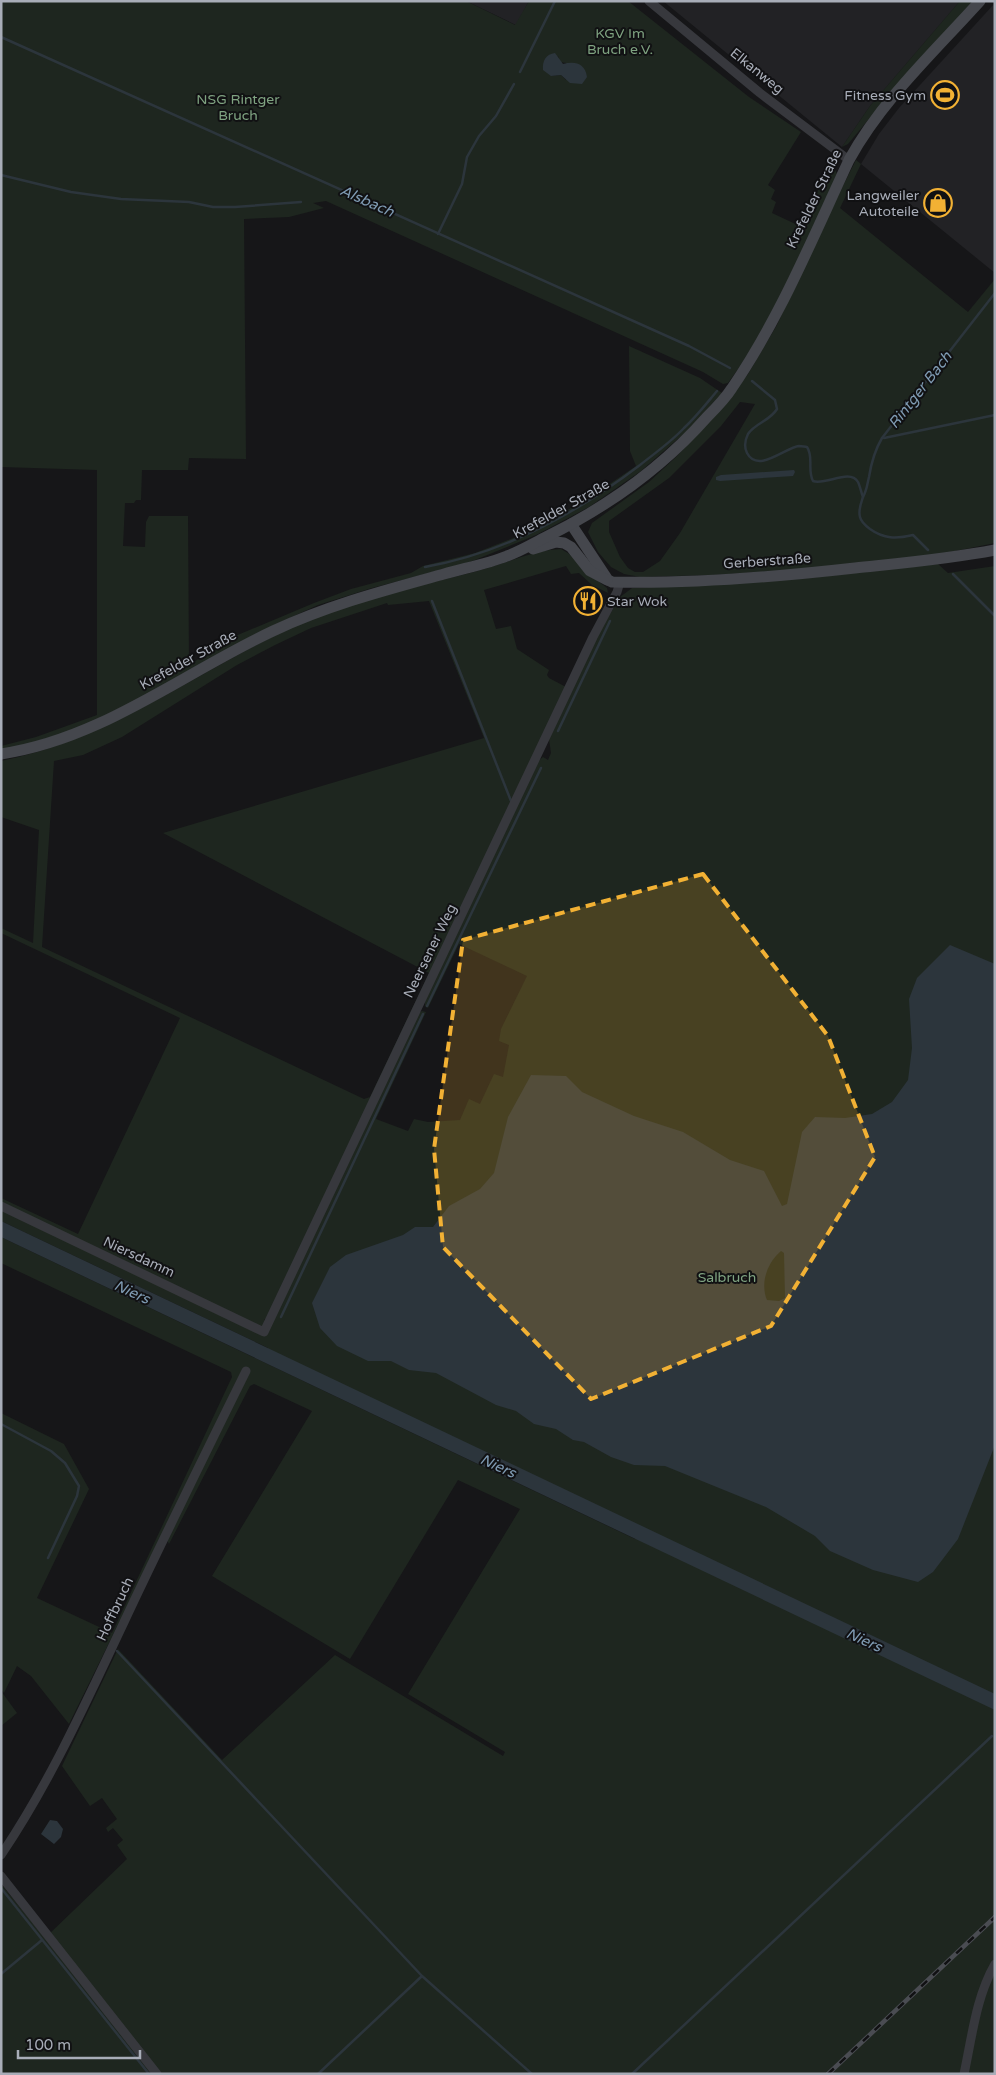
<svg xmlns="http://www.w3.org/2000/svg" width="996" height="2075" viewBox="0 0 996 2075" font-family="'Varela Round',sans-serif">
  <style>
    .built { fill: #222225 }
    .green { fill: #1e261f; fill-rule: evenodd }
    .water { fill: #2c353c; fill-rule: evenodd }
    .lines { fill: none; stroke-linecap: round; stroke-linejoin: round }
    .stream { stroke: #2c353c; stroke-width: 2.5 }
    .street { stroke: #37383d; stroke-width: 9 }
    .secondary { stroke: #45474d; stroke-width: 11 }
    .rail-casing { stroke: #4a4c52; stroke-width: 4.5 }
    .rail { stroke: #111113; stroke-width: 2.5; stroke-dasharray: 8; stroke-linecap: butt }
    .marked { fill: #f2b134; fill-opacity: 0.2; stroke: #f2b134; stroke-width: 4; stroke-dasharray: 10 6; stroke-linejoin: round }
    .labels { text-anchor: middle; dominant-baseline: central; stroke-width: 4; stroke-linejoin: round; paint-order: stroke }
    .park-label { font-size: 14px; fill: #7fa381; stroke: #111113 }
    .street-label { font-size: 14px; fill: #a8adb8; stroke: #111113 }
    .poi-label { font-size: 14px; fill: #a8adb8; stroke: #111113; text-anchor: end }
    .water-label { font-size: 15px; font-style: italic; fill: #7f9bb3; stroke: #111113 }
  </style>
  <rect width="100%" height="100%" fill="#161618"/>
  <g class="built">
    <polygon points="466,1 529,1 516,25"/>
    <polygon points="663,1 960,1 870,106 842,147"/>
    <polygon points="995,3 995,273 861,164 879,134 899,108"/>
  </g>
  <g class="green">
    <path d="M1 1H466L515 25 529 1H628L749 97 801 132 768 185 775 190 771 199 776 202 772 213 804 228 819 188 833 165 837 174C804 245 775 320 728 383L723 384 703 372 326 201 313 203 324 208 289 217 244 219 246 459 189 458 188 470H142L141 500H136L134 503H125L123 546 145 547 146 522 149 516H188L189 665 233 637 314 603 351 589 411 573 423 566 475 553 521 535 586 500 636 466 630 451 629 346 700 378 722 393 687 431 641 471 589 507 536 535 470 562 372 588 318 605 261 631 148 694 81 728 1 752V746L36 737 97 715V470L1 467ZM558 56 560 62 566 63V80L561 75 551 76Z"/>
    <polygon points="960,1 974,1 899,83 848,144 842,147 870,106"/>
    <path d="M856 160 861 164 840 208 968 312 995 279V543L930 556 810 569 713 575 640 577 624 574 611 567 598 552 588 532 592 523 649 482 676 457 726 403 748 374 777 325 809 253ZM740 402 755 404 680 533 660 561 643 572H635L628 568 620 557 609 532V521L669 478 721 426Z"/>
    <path d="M561 549C579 558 590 576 607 588L608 593 592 585 579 573 571 574 566 566 484 590 496 629 511 626 517 649 549 670 547 675 549 678 566 687 565 696 269 1316 264 1320 270 1324 418 1013 422 1011 426 1012 376 1119 408 1131 414 1119 428 1122 460 1120 469 1099 480 1104 494 1074 503 1077 509 1045 499 1041 501 1029 527 976 459 944 428 1008 425 1006V999L537 762 543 757 548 760 551 753 549 739 596 638 620 597 632 588 808 578 938 564 948 573 995 566V2074H1V1884L45 1938 127 1859 117 1845 123 1840 113 1828 108 1832 106 1828 117 1819 102 1798 90 1806 62 1766 118 1649 222 1760 335 1655 503 1756 505 1752 408 1694 520 1509 458 1480 350 1659 212 1576 312 1411 254 1384 250 1386 169 1544 167 1540 246 1380 240 1377 69 1724 31 1676 17 1666 4 1693 1 1689V1413L64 1444 89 1489 37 1598 112 1633 232 1377 231 1372 1 1263V1237L635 1539 639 1533 265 1355 268 1348 1 1221V1198L78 1234 180 1018 1 933V928L33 943 39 830 1 817V761C112 739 202 668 303 622 315 617 329 613 342 608 386 594 429 583 474 572 502 565 533 550 561 549ZM429 601 484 738 163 833 429 973 370 1097 364 1099 42 947 54 761 83 755 122 737 237 665 275 645 311 628 387 603 388 605Z"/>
    <polygon points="1,1691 17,1713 1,1726"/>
  </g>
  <g class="water">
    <path d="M555 53 563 64C575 61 585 63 587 77L582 84 570 83 561 75 551 76 543 70C542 61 546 54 555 53Z"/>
    <polygon points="794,470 795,472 793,476 720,481 716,480 716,477 721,475"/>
    <path d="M950 945 995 964V1445L958 1539 933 1572 918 1582 873 1570 830 1551 815 1536 766 1507 665 1466 634 1465 611 1457 584 1442 573 1440 556 1429 534 1424 516 1411 496 1405 436 1373 409 1370 391 1361H368L337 1346 320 1328 312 1303 330 1267 346 1255 403 1235 415 1227H433L449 1206 480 1189 494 1173 508 1117 531 1075 566 1076 582 1092 634 1116 683 1132 730 1160 764 1171 782 1206 787 1204 802 1132 815 1117 845 1118 872 1114 892 1102 908 1080 912 1048 909 999 917 978ZM781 1251 784 1253 785 1298 779 1301 767 1300C760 1283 767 1263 781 1251Z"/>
    <polygon points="1,1221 995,1694 995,1710 1,1237"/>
    <polygon points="50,1820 57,1821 63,1829 61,1837 54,1844 41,1834"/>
  </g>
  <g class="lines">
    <g class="stream">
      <polyline points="1,37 689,346 730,368"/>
      <polyline points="520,72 555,1"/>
      <polyline points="1,175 71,192 121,199 189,202 213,207 235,207 301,202"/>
      <polyline points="438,234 462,184 467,157 479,136 496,116 514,84"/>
      <path d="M752 381 775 400 777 409C770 421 755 423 748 434 745 440 744 447 747 453 758 474 786 447 799 446 802 446 805 447 807 447 814 457 807 470 813 481 825 486 850 468 858 482 860 486 861 492 863 497 861 503 858 510 860 517 861 522 866 526 870 529 884 539 896 539 913 535L928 550"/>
      <polyline points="884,438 995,415"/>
      <path d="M863 497C867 490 867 485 869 477 871 464 875 450 882 438L995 293"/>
      <path d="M425 567C504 553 577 513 640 465 655 453 671 442 684 428 696 417 706 404 717 391"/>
      <polyline points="953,574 995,616"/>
      <polyline points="432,601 511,801"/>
      <polyline points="558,731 610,621"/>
      <polyline points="427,1006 541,768"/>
      <polyline points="281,1317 423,1014"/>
      <polyline points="1,1424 51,1451 65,1463 79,1486 77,1496 48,1558"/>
      <polyline points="117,1651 422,1976 532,2074"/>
      <polyline points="1,1888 149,2074"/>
      <polyline points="1,1974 42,1940"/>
      <polyline points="318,2074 422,1976"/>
      <polyline points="632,2074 992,1736"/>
    </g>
    <g class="street">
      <polyline points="649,1 760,93 849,160"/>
      <polyline points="1,1206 264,1332 593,637 617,592 620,582"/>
      <path d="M1 1855C51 1781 87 1700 125 1620 164 1537 205 1454 246 1371"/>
      <polyline points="1,1876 157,2074"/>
      <path d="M964 2074C972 2037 976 1997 995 1964"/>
    </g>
    <g class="secondary">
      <path d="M571 524 608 580 612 582C693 584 775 577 855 568 902 563 948 559 995 550"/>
      <polyline points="533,549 556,542 564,543 571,547 590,571 607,580"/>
      <path d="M1 754C102 739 183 673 273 631 328 605 386 590 444 574 465 568 487 564 507 556 521 551 534 543 546 537 607 507 662 468 707 417 716 408 725 399 732 388 780 318 813 237 849 160 882 100 934 52 980 1"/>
    </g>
    <defs>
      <polyline id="rail" points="828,2074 995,1917"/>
    </defs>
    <use href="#rail" class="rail-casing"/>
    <use href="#rail" class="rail"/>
  </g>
  <path class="marked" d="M703 874 828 1036 875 1157 771 1326 591 1399 443 1247 434 1149 463 940Z"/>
  <defs>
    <symbol id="stadium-ring" viewBox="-11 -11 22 22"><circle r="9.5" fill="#111113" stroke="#f2b134" stroke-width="1.5"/><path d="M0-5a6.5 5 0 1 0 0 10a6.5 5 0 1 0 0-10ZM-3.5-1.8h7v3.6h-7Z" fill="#f2b134"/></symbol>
    <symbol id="shop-ring" viewBox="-11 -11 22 22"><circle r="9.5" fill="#111113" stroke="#f2b134" stroke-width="1.5"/><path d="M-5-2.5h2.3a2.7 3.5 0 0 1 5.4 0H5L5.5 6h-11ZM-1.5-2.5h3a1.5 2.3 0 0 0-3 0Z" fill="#f2b134"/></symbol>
    <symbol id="restaurant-ring" viewBox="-11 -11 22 22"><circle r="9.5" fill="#111113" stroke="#f2b134" stroke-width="1.5"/><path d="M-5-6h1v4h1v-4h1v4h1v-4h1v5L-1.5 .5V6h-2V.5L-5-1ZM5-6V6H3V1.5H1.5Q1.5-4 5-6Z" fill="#f2b134"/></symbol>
  </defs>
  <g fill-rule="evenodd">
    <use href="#stadium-ring" x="929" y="79" width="32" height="32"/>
    <use href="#shop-ring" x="922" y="187" width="32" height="32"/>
    <use href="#restaurant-ring" x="572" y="585" width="32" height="32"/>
  </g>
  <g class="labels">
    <g class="park-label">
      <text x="620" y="33">KGV Im<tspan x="620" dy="16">Bruch e.V.</tspan></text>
      <text x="238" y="99">NSG Rintger<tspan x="238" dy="16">Bruch</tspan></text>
      <text x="727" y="1277">Salbruch</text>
    </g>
    <g class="street-label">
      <text transform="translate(757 71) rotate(39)">Elkanweg</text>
      <text transform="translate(814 199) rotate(-64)">Krefelder Straße</text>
      <text transform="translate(561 509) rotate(-29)">Krefelder Straße</text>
      <text transform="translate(767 561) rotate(-4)">Gerberstraße</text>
      <text transform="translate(188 660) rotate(-29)">Krefelder Straße</text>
      <text transform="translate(430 951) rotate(-64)">Neersener Weg</text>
      <text transform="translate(139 1257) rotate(25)">Niersdamm</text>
      <text transform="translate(115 1609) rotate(-65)">Hoffbruch</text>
    </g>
    <g class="poi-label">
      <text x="926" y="95">Fitness Gym</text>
      <text x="919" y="195">Langweiler<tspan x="919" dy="16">Autoteile</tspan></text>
      <text x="607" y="601" text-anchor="start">Star Wok</text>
    </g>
    <g class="water-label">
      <text transform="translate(367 201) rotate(24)">Alsbach</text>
      <text transform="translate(920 390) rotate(-52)">Rintger Bach</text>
      <text transform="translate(132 1292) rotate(25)">Niers</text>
      <text transform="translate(498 1466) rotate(25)">Niers</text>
      <text transform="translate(864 1640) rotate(25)">Niers</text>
    </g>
  </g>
  <rect width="996" height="2075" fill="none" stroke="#a8adb8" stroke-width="5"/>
  <path d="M18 2050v8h122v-8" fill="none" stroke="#a8adb8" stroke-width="2.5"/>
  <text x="25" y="2050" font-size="15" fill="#a8adb8" stroke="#111113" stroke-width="4" paint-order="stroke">100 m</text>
</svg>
